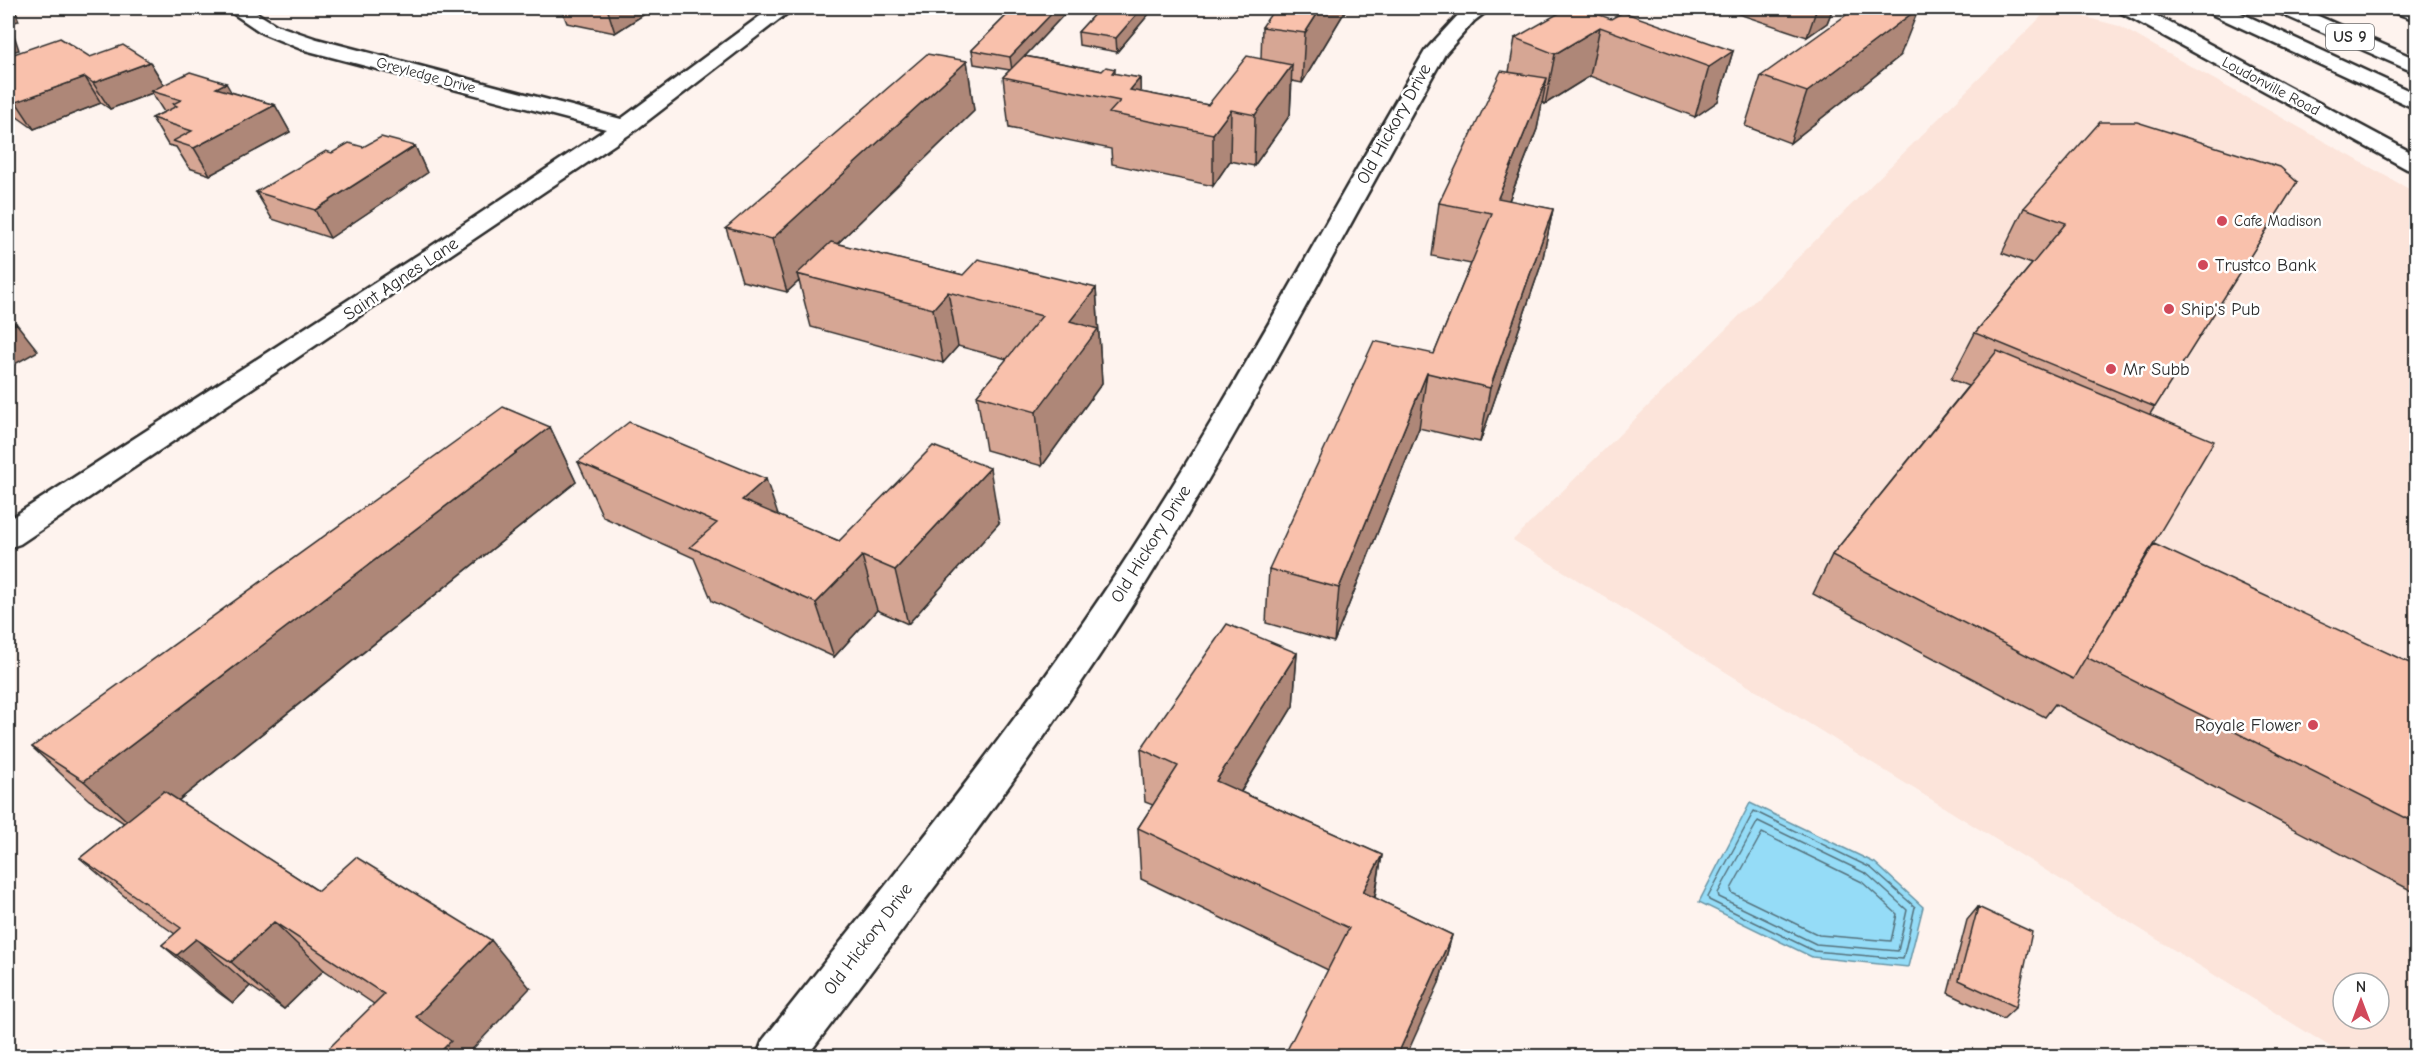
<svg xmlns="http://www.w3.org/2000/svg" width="2424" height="1064" font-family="'Comic Neue',sans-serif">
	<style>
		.built { fill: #fce4da; fill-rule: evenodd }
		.water { fill: #95dcf7; stroke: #6b95a5; stroke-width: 1.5 }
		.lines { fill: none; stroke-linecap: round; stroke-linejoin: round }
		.shore { stroke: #55727d; stroke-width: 1.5 }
		.minor-casing { stroke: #2b2b2b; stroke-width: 5 }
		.secondary-casing { stroke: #2b2b2b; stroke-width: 5 }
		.primary-casing { stroke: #2b2b2b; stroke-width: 5 }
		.motorway-casing { stroke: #2b2b2b; stroke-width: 5 }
		.minor { fill: #fff; fill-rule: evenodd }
		.secondary { fill: #fff; fill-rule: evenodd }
		.primary { fill: #fff; fill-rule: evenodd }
		.motorway { fill: #fff; fill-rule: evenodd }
		.wall { fill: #d6a694; stroke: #2b2b2b; stroke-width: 1.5 }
		.shaded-wall { fill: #ae8778; stroke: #2b2b2b; stroke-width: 1.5 }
		.building { fill: #f9c1ac; stroke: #2b2b2b; stroke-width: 1.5 }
		.poi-dot { fill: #d1495b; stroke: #fff; stroke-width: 2 }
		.labels { text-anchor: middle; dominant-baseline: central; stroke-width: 5; stroke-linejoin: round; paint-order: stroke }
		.far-street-label { font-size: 15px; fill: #2b2b2b; stroke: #fff }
		.far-poi-label { font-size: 15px; fill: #2b2b2b; stroke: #fff; text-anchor: start }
		.shield { fill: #fff; stroke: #6b6b6b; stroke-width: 1.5 }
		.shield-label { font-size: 16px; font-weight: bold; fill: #2b2b2b }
		.street-label { font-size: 18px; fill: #2b2b2b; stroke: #fff }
		.poi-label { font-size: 18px; fill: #2b2b2b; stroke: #fff; text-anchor: start }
	</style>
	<rect width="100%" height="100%" fill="#fef3ee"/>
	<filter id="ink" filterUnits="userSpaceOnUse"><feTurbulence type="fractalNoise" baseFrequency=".0167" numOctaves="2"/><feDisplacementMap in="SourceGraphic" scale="12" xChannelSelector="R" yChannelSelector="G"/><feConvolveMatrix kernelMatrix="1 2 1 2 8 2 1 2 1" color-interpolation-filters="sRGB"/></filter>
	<g filter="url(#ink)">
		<!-- built -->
		<path class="built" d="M2050,8L2119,26L2416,193V1056H2345L1513,540ZM2343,983H2379V1019H2343Z"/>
		<!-- water -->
		<path class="water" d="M1750,803L1875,863L1923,907L1908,967L1812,957L1699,902Z"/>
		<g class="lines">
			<!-- shore -->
			<path class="shore" d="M1754,811L1871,868L1915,907L1903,959L1814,951L1709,900L1708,897Z
				M1758,821L1867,874L1907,910L1898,951L1816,944L1719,897L1718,893Z
				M1762,833L1862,882L1897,914L1891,941L1819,935L1732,893L1731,889Z"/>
			<defs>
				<path id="minor" d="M225,8H249L276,25L317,39L621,119L771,8H794L633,132L20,544L8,548V520L427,249L606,129L301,49L262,33Z
					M1468,8H1491L1474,21L1445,54C1340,239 1243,430 1129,610C1030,765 917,910 807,1056H757L763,1040C879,893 999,748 1104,592C1221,418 1319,231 1425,51L1460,13Z"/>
				<path id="secondary" d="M2117,8H2142L2416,155V171L2407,169L2120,12Z"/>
				<path id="primary" d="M2274,8H2300L2416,59V73L2277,12Z"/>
				<path id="motorway" d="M2204,8H2230L2416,94V109L2207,12Z
					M2390,8H2416V20L2393,12Z"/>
			</defs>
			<!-- minor casing -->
			<use href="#minor" class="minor-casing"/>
			<!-- secondary casing -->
			<use href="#secondary" class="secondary-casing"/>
			<!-- primary casing -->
			<use href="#primary" class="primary-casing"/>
			<!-- motorway casing -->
			<use href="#motorway" class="motorway-casing"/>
			<!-- minor -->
			<use href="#minor" class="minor"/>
			<!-- secondary -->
			<use href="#secondary" class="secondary"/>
			<!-- primary -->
			<use href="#primary" class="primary"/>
			<!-- motorway -->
			<use href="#motorway" class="motorway"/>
		</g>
		<!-- wall -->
		<path class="wall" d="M561,8H654L615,33L567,23Z
			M1014,8H1070L1025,56L1102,71L1115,69V74L1140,78V92L1208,105L1261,59L1262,27L1347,8L1302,83L1292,81L1290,115L1254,166L1230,161L1213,186L1112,164L1111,149L1009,128L1003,77L1010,70L974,64L972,50Z
			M1100,8H1154L1117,52L1079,45L1078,32Z
			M1721,8H1833L1827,23L1807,37Z
			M1611,19L1733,51L1718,101L1695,117L1590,76L1545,104L1542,102L1537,129L1509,201L1553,209L1542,262L1480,442L1419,428L1334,642L1266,623L1269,569L1434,354L1471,264L1432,256L1439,203L1509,72L1515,38Z
			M8,56L90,57L150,62L164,85L231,92L275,105L290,132L210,175L189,168L176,147L168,145L152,118L164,112L152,93L110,109L101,103L34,129L13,114L8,116Z
			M1900,56L1790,143L1745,126L1761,76Z
			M967,61L974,111L837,244L963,275L1096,288L1102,383L1042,466L986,450L977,395L1007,359L958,346L943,363L811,327L799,281L787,292L742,281L726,228Z
			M415,146L427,173L330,238L272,219L256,192L363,147Z
			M2297,182L2150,414L2151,548L2416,666V893L2055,704L2045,717L1813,594L1832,555L1968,386L1951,379L1975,333L2032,264L2002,253L2024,208Z
			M550,427L576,482L178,801L318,891L530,988L374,1004L324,970L284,1009L250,986L233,1003L219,993L162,945L175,934L138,908L80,858L124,823L89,800L32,747Z
			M578,462L778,516L839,541L999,523L908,624L877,610L834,657L712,601L694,558L603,517Z
			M1297,653L1293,706L1241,792L1382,855L1375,898L1452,935L1439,983L1328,970L1141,879L1138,828L1153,805L1145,802L1141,749Z
			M1978,907L2016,1007L2003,1019L1948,993L1967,920Z"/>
		<!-- shaded-wall -->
		<path class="shaded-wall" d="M8,8H14L19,21L10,23L19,50L8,53Z
			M607,8H654L615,33Z
			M1057,8H1070L1012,70L1010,57Z
			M1142,8H1154L1117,52L1116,38Z
			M1321,8H1347L1302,83L1305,33Z
			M1817,8H1833L1827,23L1807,37Z
			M1919,8L1900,56L1790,143L1807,92Z
			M1600,27L1590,76L1545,104L1555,54Z
			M1733,51L1718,101L1695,117L1709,67Z
			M967,61L974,111L804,276L797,274L799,281L787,292L772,239Z
			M150,62L166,88L151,91L152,93L110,109L93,83Z
			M1292,65L1290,115L1254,166L1255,115Z
			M85,77L101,103L34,129L16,102Z
			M1140,78L1141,119L1130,90Z
			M1547,78L1537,129L1489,251L1498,198Z
			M226,83L241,109L216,88Z
			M275,105L290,132L210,175L194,148Z
			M8,106L13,114L8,116Z
			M1231,110L1230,161L1213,186V134Z
			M415,146L427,173L330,238L315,210Z
			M1553,209L1542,262L1480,442L1490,388Z
			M1096,288L1102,383L1042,466L1036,412L1070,321Z
			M948,292L958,346L943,363L933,309Z
			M16,323L38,351L8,368V328Z
			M1427,373L1419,428L1334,642L1339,588Z
			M550,427L576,482L139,832L84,781Z
			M990,468L999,523L908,624L895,570Z
			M766,479L784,533L742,500Z
			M862,556L877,610L834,657L816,603Z
			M1297,653L1293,706L1216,832V781Z
			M1382,855L1373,905L1363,892Z
			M274,922L324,970L284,1009L231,962Z
			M1452,935L1439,983L1406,1056H1397Z
			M196,939L250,986L233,1003L177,955Z
			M491,940L530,988L466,1056H436L416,1017Z"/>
		<!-- building -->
		<path class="building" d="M1014,8H1057L1010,57L972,50Z
			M1100,8H1142L1116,38L1078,32Z
			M1275,8H1321L1305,33L1262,27Z
			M1568,8H1580L1611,19L1623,12L1733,51L1709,67L1600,27L1555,54L1515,38Z
			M1856,8H1919L1807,92L1761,76Z
			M60,38L90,57L123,45L150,62L93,83L85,77L16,102L8,97V56Z
			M927,54L967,61L772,239L726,228Z
			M1024,56L1102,71L1106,67L1115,69L1112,73L1140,78L1130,90L1208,105L1247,56L1292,65L1255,115L1231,110L1213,134L1109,113L1120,101L1003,77Z
			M1501,71L1547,78L1498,198L1553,209L1490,388L1427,373L1339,588L1269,569L1374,341L1434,354L1492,213L1439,203Z
			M190,72L226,83L216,88L275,105L194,148L173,141L192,131L152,118L177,106L173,104L181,100L151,91Z
			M2100,122H2137L2280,167L2297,182L2155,407L1975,333L2066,223L2024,208Z
			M381,137L415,146L315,210L256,192L326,151L332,153L349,143L363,147Z
			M831,242L963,275L978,259L1096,288L1070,321L1098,329L1036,412L977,395L1042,316L948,292L933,309L797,274Z
			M8,319L16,323L8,328Z
			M1997,351L2214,441L2073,679L1832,555Z
			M503,407L550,427L84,781L32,747Z
			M629,422L766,479L742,500L839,541L933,446L990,468L895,570L862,556L816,603L690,547L717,523L578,462Z
			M2154,544L2416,666V823L2086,657Z
			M1227,624L1297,653L1216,781L1382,855L1363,892L1452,935L1397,1056H1284L1349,928L1138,828L1178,766L1141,749Z
			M164,791L318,891L356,857L491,940L416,1017L451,1041L436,1056H321L384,994L274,922L231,962L196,939L177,955L162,945L181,928L80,858Z
			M1978,907L2032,932L2016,1007L1959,980Z"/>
	</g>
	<!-- markers -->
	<g class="poi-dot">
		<circle cx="2222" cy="221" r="6"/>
		<circle cx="2203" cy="265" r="6"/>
		<circle cx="2169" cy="309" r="6"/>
		<circle cx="2111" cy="369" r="6"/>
		<circle cx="2313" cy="725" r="6"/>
	</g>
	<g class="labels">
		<!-- far-street labels -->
		<g class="far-street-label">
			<text transform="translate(426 75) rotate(15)">Greyledge Drive</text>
			<text transform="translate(2271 86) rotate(28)">Loudonville Road</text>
		</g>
		<!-- far-poi labels -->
		<g class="far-poi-label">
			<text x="2234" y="221">Cafe Madison</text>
		</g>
		<!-- shield labels -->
		<rect class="shield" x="2326" y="24" width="48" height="26" rx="4.5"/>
		<g class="shield-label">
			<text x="2350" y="37">US 9</text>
		</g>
		<!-- street labels -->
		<g class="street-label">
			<text transform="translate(1394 124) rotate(-61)">Old Hickory Drive</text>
			<text transform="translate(401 279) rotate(-34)">Saint Agnes Lane</text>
			<text transform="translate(1151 544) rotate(-58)">Old Hickory Drive</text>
			<text transform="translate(868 939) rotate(-53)">Old Hickory Drive</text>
		</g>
		<!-- poi labels -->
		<g class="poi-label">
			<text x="2215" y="265">Trustco Bank</text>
			<text x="2181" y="309">Ship's Pub</text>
			<text x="2123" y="369">Mr Subb</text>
			<text x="2301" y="725" text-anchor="end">Royale Flower</text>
		</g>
	</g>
	<!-- margin -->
	<rect width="2424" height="1064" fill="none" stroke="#fff" stroke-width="30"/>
	<rect x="15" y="15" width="2394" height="1034" fill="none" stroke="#2b2b2b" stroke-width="2" filter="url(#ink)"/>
	<!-- north arrow -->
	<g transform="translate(2361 1001)"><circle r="28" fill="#ffffff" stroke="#aaaaaa" stroke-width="1.5"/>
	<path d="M0-4.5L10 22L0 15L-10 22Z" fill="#d1495b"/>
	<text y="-9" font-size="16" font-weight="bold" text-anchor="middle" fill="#2b2b2b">N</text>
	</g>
</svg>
